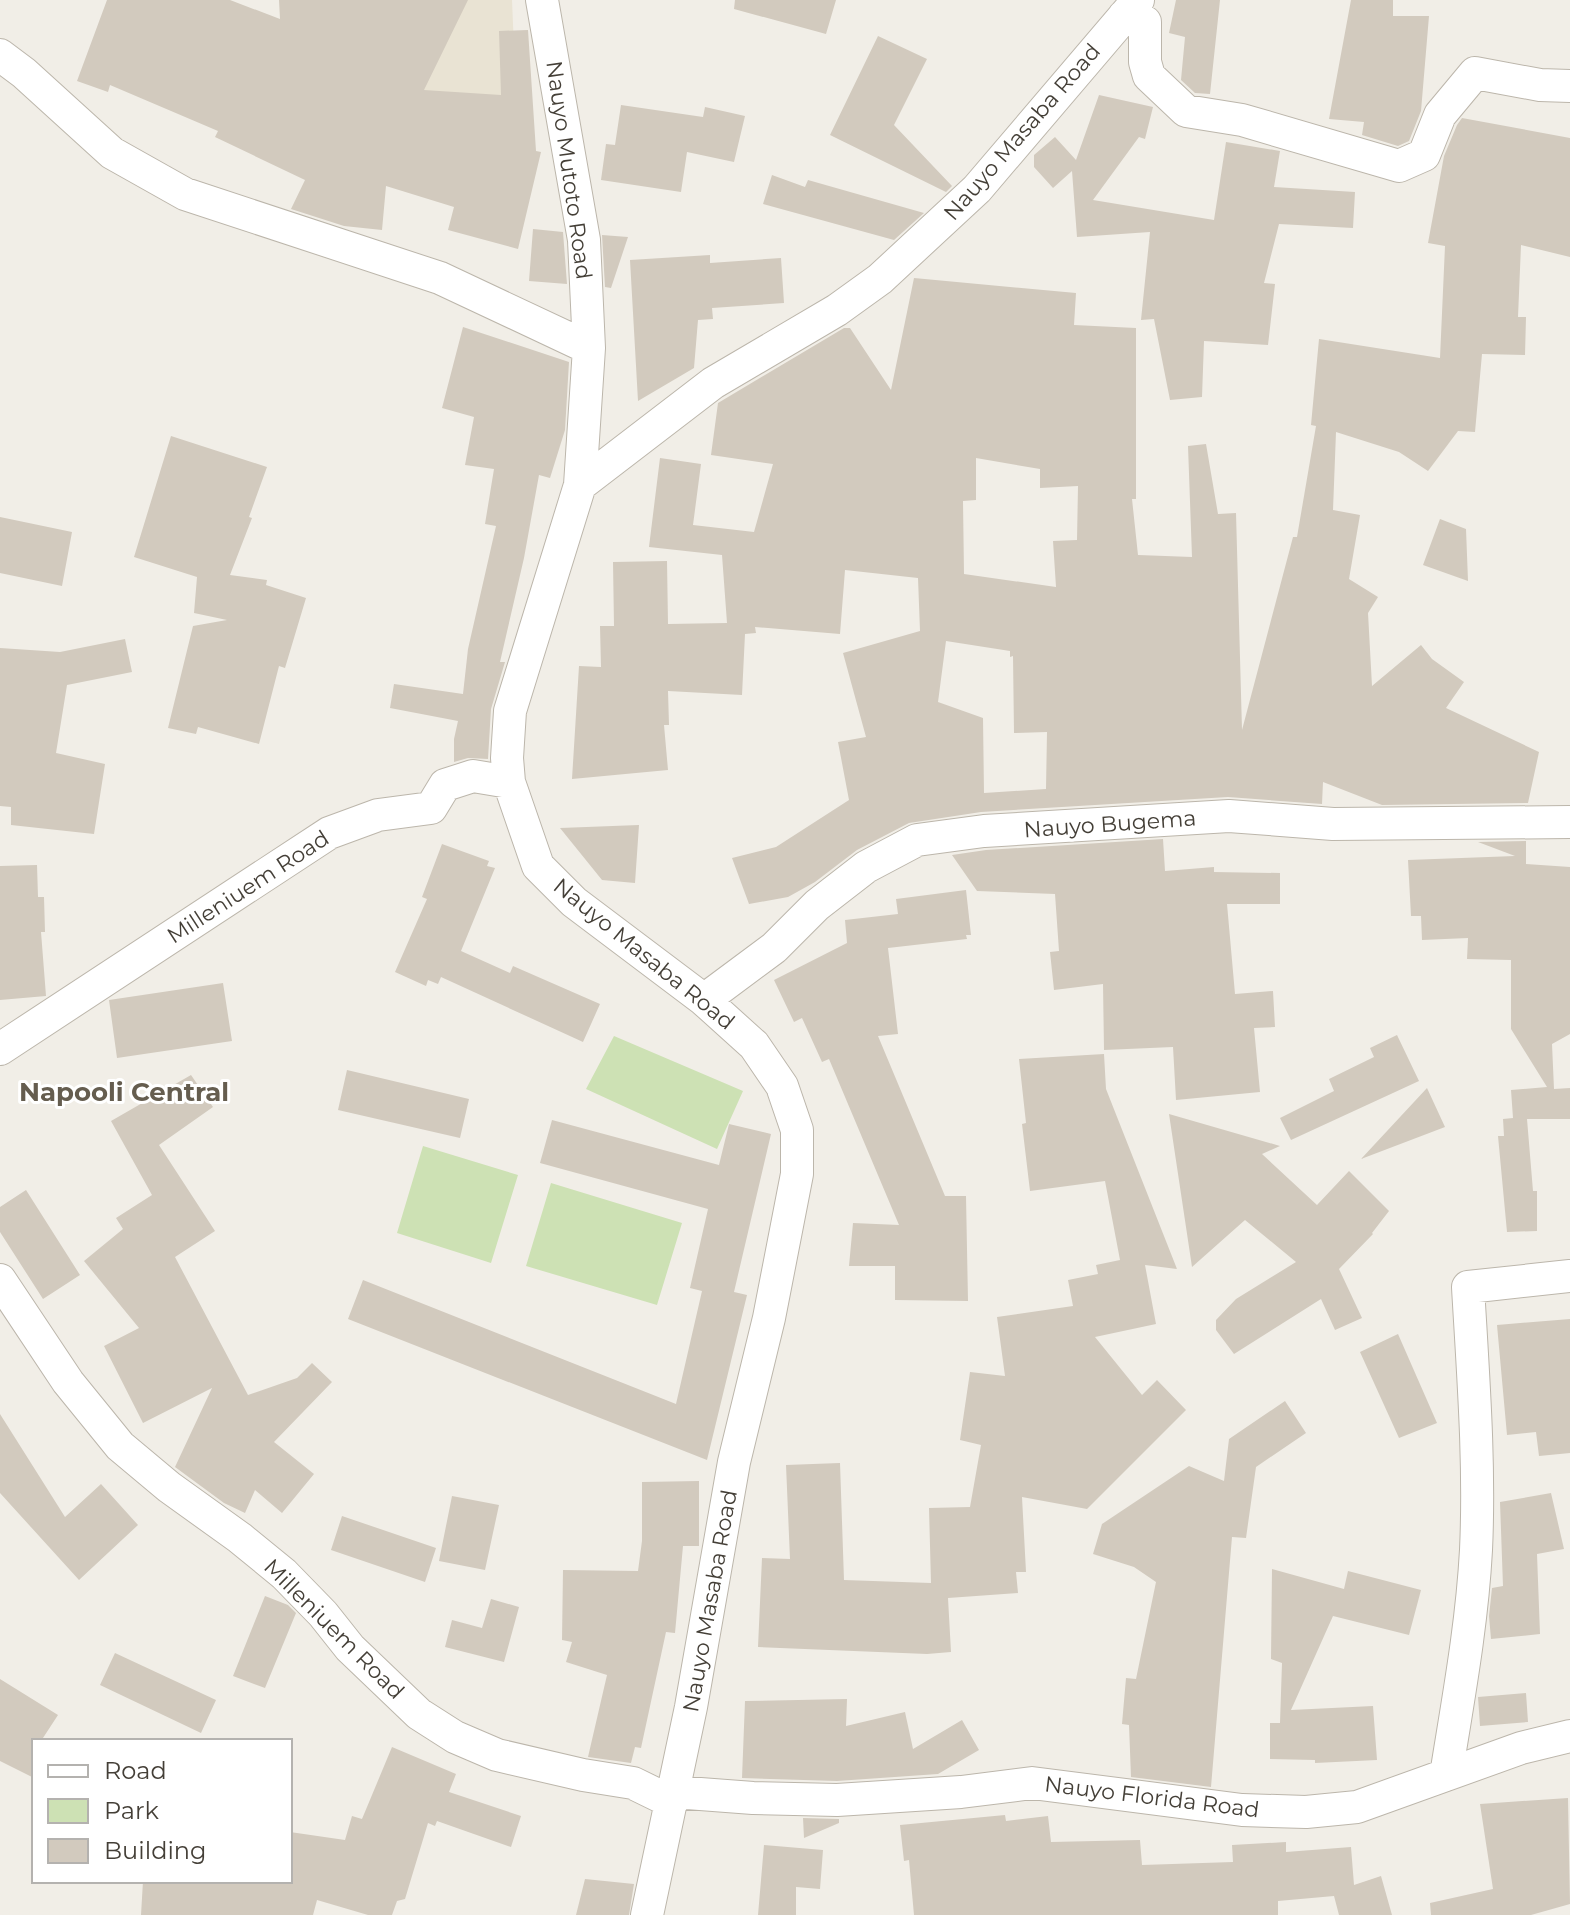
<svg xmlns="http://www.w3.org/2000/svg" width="1570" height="1915" font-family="Montserrat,sans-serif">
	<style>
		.education { fill: #e9e3d3 }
		.green { fill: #cde1b4 }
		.building { fill: #d2cabe; fill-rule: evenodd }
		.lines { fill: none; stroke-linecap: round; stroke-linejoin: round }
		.street-casing { stroke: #bcb6ab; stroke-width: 34 }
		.street { stroke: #fff; stroke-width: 32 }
		.labels { text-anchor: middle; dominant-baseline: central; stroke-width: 6; stroke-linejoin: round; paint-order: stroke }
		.street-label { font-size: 22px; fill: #443f37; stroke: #fff }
		.quarter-label { font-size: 26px; font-weight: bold; fill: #655d4f; stroke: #fff }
	</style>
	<rect width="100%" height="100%" fill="#f1eee7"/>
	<!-- education -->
	<path class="education" d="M292,0H512L517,119L419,112Z"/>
	<!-- green -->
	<path class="green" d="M614,1036L743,1091L717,1149L586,1089Z
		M423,1146L518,1175L491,1263L397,1233Z
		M551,1183L682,1223L657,1305L526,1266Z"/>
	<!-- building -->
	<path class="building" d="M107,0H230L280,19L279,0H468L424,90L501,95L499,31L528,30L536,151L541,152L518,249L448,230L454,207L386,186L382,230L344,226L291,209L305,180L215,137L218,131L110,85L108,92L77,81Z
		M735,0H836L826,34L734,9Z
		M1176,0H1220L1210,94L1195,93L1181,80L1185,37L1169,33Z
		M1351,0H1393V16H1429L1421,111L1409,141L1398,146L1362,135L1364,122L1329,119Z
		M878,36L927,59L894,125L952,186L946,192L830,135Z
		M1099,95L1153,107L1145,139L1139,137L1093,200L1214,220L1226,142L1280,151L1274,187L1355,192L1353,228L1279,224L1264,283L1275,284L1268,345L1204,341L1202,397L1170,400L1154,319L1141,320L1150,232L1077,237L1072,171L1053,188L1034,167V155L1055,137L1076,160Z
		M621,105L703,117L705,107L745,116L734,162L687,152L681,192L601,180L606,144L615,145Z
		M1462,118L1570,138V257L1521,245L1518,317H1526L1525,355L1482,354L1475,432L1458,431L1428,471L1399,452L1336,432L1333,510L1360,515L1349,579L1378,597L1368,613L1372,686L1421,645L1432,659L1464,682L1446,708L1539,752L1528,803L1382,805L1323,782L1322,804L1228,797L981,812L909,823L857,850L815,882L788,897L749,904L732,858L776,847L849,800L838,742L866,737L843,653L920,631L918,578L845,570L840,634L755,627L756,633L745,634L742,695L668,691L669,725H664L668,770L572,779L579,666L601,667L600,626H614L613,562L667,561L668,624L727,623L722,555L649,547L660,458L701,464L693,525L754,532L773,464L711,455L718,403L844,328H850L891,390L914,278L1076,293L1074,325L1136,328V499H1132L1138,555L1192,557L1188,446L1206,444L1218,514L1236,513L1242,730L1293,537H1297L1316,426L1311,425L1319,339L1440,358L1445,246L1428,243L1444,156L1457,125ZM976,458L1040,469V488L1078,486L1077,540L1053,541L1056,587L964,574L963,501L976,500ZM946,641L1010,651V657L1013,656L1014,733L1047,732L1046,789L984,793L983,718L938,702Z
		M772,175L805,187L808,180L924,213L894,240L763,204Z
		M533,229L563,232L567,284L529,281Z
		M602,235L628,237L611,288L605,287Z
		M710,255V263L781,258L784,303L712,308L713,319L698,320L694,368L638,401L630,260Z
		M463,327L569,362L565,430L550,478L539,475L524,558L500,662H505L491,709L488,759L468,758L454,762V739L458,721L390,708L394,684L463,694L468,649L496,526L485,524L494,469L465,465L474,417L442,408Z
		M171,436L267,467L249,517L252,518L230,575L267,580L266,585L306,598L285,668L279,666L259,744L198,727L196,734L168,728L193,626L227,620L194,613L197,577L134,557Z
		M0,517L72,532L62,586L0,573Z
		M1440,519L1466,529L1468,581L1423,565Z
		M125,639L132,672L67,685L56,753L105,764L94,834L11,825V807L0,806V648L60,652Z
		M639,825L635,883L602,880L560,828Z
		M1163,839L1165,871L1214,867V872L1280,873V904H1227L1235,994L1273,991L1275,1027L1254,1028L1260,1092L1176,1100L1173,1047L1104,1050L1103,984L1054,990L1050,952L1059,951L1055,894L977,891L952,855L986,850Z
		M1526,841V864L1570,867V1034L1552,1044L1554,1089L1570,1088V1119H1527L1533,1191H1537V1231L1507,1232L1498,1136H1504L1503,1119L1513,1118L1511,1090L1547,1087L1511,1029V960L1467,959L1468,938L1422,940L1421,916H1411L1408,860L1515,856L1478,842Z
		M442,844L489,861L487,866L495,868L461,951L510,973L513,966L600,1004L583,1042L441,977L438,984L428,980L426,986L395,972L427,899L422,897Z
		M37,865L38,897H44L45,932H41L46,996L0,1000V866Z
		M966,890L971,935H966L967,939L888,948L898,1034L878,1036L945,1196H966L968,1301L895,1300V1266H849L853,1223L899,1225L829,1059L822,1062L802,1018L794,1022L774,980L847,943L845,920L898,914L896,899Z
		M223,983L232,1041L117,1058L109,1000Z
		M1397,1035L1419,1081L1291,1140L1280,1118L1334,1091L1329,1079L1374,1057L1370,1048Z
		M1104,1054L1106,1089L1177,1269L1145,1265L1156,1324L1095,1337L1142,1395L1157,1380L1186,1410L1087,1509L1022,1497L1026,1572H1016L1018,1593L948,1598L951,1652L927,1654L758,1647L762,1558L790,1559L786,1465L840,1463L844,1580L931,1583L929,1508L970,1507L981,1445L960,1440L970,1372L1005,1376L997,1317L1073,1306L1068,1280L1098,1274L1096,1265L1120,1260L1105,1181L1030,1191L1022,1124L1026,1123L1019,1059Z
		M347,1070L469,1099L460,1138L338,1110Z
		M191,1075L213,1107L159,1145L215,1231L175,1257L248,1395L297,1378L312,1363L332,1382L274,1442L314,1474L282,1513L255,1490L245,1513L224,1503L175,1467L212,1388L143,1423L104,1346L139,1328L84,1261L123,1229L116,1218L152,1195L111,1121Z
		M1427,1088L1445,1127L1361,1159Z
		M1169,1114L1280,1146L1262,1154L1317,1205L1349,1171L1389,1211L1372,1233L1373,1234L1339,1269L1362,1318L1335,1330L1321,1299L1234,1354L1216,1330V1320L1236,1299L1296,1262L1245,1220L1192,1267Z
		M552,1120L719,1165L729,1124L771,1134L734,1292L747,1295L707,1460L348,1319L363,1280L676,1404L702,1291L690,1288L708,1209L540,1163Z
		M26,1190L80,1275L43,1299L0,1232V1207Z
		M1570,1319V1453L1539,1456L1536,1432L1507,1435L1497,1325Z
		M1398,1334L1437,1423L1399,1438L1360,1352Z
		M1285,1401L1306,1433L1256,1467L1246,1538L1232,1537L1211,1787L1131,1777L1129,1725L1122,1724L1126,1678L1136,1679L1156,1582L1134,1567L1093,1554L1102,1524L1189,1466L1224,1481L1229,1439Z
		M0,1414L65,1517L101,1484L138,1525L79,1580L0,1493Z
		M699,1481V1546H683L675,1633L666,1632L641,1748L635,1747L631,1763L588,1757L607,1675L566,1662L572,1642L562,1640L563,1570L638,1571L642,1541V1482Z
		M1551,1493L1564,1549L1537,1554L1540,1634L1491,1639L1489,1616L1492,1588L1503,1586L1500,1502Z
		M452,1496L499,1505L485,1570L439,1561Z
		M342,1516L436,1548L425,1582L331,1550Z
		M1272,1569L1344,1589L1348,1571L1421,1590L1409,1635L1333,1616L1291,1710L1373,1706L1377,1760L1315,1763V1760L1270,1759V1723H1280L1282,1663L1271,1659Z
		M265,1596L288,1605L296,1613L265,1688L233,1676Z
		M491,1599L519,1607L504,1662L445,1647L452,1620L482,1628Z
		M115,1653L216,1700L201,1733L100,1685Z
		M0,1679L58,1715L41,1741H34V1778L0,1761Z
		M1526,1693L1528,1722L1480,1726L1478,1697Z
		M847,1699L846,1726L905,1712L913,1749L962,1720L979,1750L938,1774L837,1781L742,1778L745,1701Z
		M392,1747L456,1774L449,1792L521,1816L511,1847L437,1821L435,1826L428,1823L405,1899L397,1901L392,1915H368L317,1900L313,1915H141L143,1881H290V1832L345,1840L352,1816L362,1819Z
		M1568,1798L1570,1904L1531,1915H1431L1430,1903L1493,1889L1480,1804Z
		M1005,1815L1006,1821L1048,1816L1051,1842L1140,1840L1142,1865L1233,1862L1232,1845L1286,1842V1852L1351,1847L1354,1885L1381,1876L1392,1915H1339L1334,1896L1278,1901V1915H914L909,1860L904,1861L900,1825Z
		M803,1818L839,1819V1823L804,1838Z
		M764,1845L823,1850L820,1889L796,1887V1915H758Z
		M585,1879L634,1884L629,1915H576Z"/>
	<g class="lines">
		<defs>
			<path id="street" d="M542,0L584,240L589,348L580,485
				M1124,16L1145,22V62L1149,76L1186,111L1242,120L1399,166L1424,155L1440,115L1475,73L1540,85L1570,86
				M0,55L24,73L112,153L185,194L440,278L589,348
				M704,1000L774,948L817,905L866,867L917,840L984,831L1229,816L1333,824L1570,822
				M0,1049L329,833L378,815L431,808L445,785L473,776L509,782
				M0,1280L68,1382L120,1446L169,1487L240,1538L284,1574L323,1614L350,1648L419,1714L455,1737L497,1755L583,1775L633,1783L672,1802
				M1446,1775C1458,1700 1472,1625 1476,1550C1480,1463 1473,1374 1468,1287L1570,1276
				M674,1792L753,1798L837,1800L961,1792L1032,1783L1242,1810L1306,1812L1357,1807L1521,1748L1570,1736
				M647,1915L691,1707L734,1462L769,1318L797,1174V1130L782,1086L754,1045L704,1000L574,902L538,866L509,782L507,758L510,711L580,485L713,383L837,310L880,279L977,189L1138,0"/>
		</defs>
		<!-- street casing -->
		<use href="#street" class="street-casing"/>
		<!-- street -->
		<use href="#street" class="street"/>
	</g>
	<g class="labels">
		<!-- street labels -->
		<g class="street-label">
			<text transform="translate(1022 132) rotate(-49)">Nauyo Masaba Road</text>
			<text transform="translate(569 170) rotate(82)">Nauyo Mutoto Road</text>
			<text transform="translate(1110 824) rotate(-4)">Nauyo Bugema</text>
			<text transform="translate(248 887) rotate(-33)">Milleniuem Road</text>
			<text transform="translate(644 954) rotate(39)">Nauyo Masaba Road</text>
			<text transform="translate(710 1601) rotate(-80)">Nauyo Masaba Road</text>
			<text transform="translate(334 1629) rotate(45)">Milleniuem Road</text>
			<text transform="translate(1152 1797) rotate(7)">Nauyo Florida Road</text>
		</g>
		<!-- quarter labels -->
		<g class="quarter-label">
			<text x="124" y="1092">Napooli Central</text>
		</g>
	</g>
	<!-- legend -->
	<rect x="32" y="1739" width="260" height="144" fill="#ffffff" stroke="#b4b2af" stroke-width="2"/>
	<rect x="48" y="1765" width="40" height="12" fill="#ffffff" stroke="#b4b2af" stroke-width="2"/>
	<text x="104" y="1779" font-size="24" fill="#443f37">Road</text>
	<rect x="48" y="1799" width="40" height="24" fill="#cde1b4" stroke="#b4b2af" stroke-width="2"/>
	<text x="104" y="1819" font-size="24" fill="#443f37">Park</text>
	<rect x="48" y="1839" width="40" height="24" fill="#d2cabe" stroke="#b4b2af" stroke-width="2"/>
	<text x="104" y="1859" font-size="24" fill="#443f37">Building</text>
</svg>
